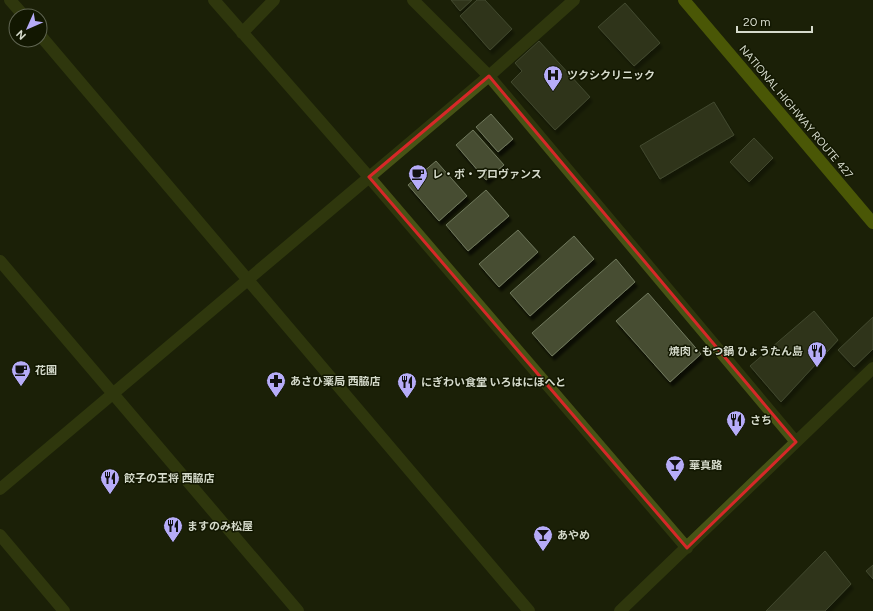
<svg xmlns="http://www.w3.org/2000/svg" width="873" height="611" font-family="Figtree,'Noto Sans JP',sans-serif">
	<style>
		.building { fill: #464d33; stroke: #71795d; filter: url(#shadow) }
		.lines { fill: none; stroke-linecap: round; stroke-linejoin: round }
		.minor { stroke: #475315; stroke-width: 12 }
		.highway { stroke: #839a06; stroke-width: 12 }
		.marked { fill: none; stroke: #d62828; stroke-width: 3; stroke-linejoin: round }
		.labels { text-anchor: middle; dominant-baseline: central; stroke-width: 3; stroke-linejoin: round; paint-order: stroke }
		.poi-label { font-size: 11px; font-weight: bold; fill: #d5dacb; stroke: #121701; text-anchor: start }
		.street-label { font-size: 11px; fill: #d5dacb; stroke: #121701 }
	</style>
	<defs>
		<filter id="shadow"><feDropShadow dx="2.5" dy="4.5" stdDeviation="1" flood-color="#0009"/></filter>
	</defs>
	<rect width="100%" height="100%" fill="#1b2008"/>
	<!-- building -->
	<path class="building" d="M451,0H472L460,11Z
		M477,0H485L512,29L490,50L460,16Z
		M625,3L660,43L634,66L598,27Z
		M539,41L590,97L555,130L511,82L522,71L515,63Z
		M714,102L734,135L660,179L640,146Z
		M491,114L513,139L498,152L476,127Z
		M473,130L504,165L486,180L456,145Z
		M754,138L773,158L749,182L730,162Z
		M436,161L467,196L439,221L408,185Z
		M486,190L509,216L468,251L446,225Z
		M518,230L538,252L499,287L479,264Z
		M574,236L594,259L530,316L510,293Z
		M616,259L635,282L552,356L532,333Z
		M648,293L701,354L670,382L616,321Z
		M814,311L838,340L781,402L750,366Z
		M873,317V349L854,367L838,350Z
		M825,551L851,584L825,611H766Z
		M873,565V579L866,571Z"/>
	<g class="lines">
		<!-- minor -->
		<path class="minor" d="M10,0L24,16
			M214,0L369,177L687,548
			M413,0L489,76L796,442
			M242,33L274,0
			M40,35L529,611
			M0,261L298,611
			M0,489L489,76L574,0
			M0,535L64,611
			M620,611L873,368"/>
		<!-- highway -->
		<path class="highway" d="M684,0L873,223"/>
	</g>
	<!-- marked area -->
	<path d="M0 0H873V611H0ZM489,76L796,442L687,548L369,177Z" fill="#1b2008" fill-opacity=".55" fill-rule="evenodd"/>
	<path class="marked" d="M489,76L796,442L687,548L369,177Z"/>
	<!-- icons -->
	<defs>
		<symbol id="hospital-pin" viewBox="-11 -11 22 30"><path d="M0 17L-7.5 6A9.5 9.5 0 1 1 7.5 6Z" fill="#b6acf8" stroke="#121701"/><path d="M-5-5h3v3.5h4V-5h3V5h-3V1.5h-4V5h-3Z" fill="#111"/></symbol>
		<symbol id="cafe-pin" viewBox="-11 -11 22 30"><path d="M0 17L-7.5 6A9.5 9.5 0 1 1 7.5 6Z" fill="#b6acf8" stroke="#121701"/><path d="M-5.5-4.5H6V0H3Q3 3.5 0 3.5H-2.5Q-5.5 3.5-5.5 0ZM3-3.2v2h1.7v-2ZM-6 4.5H4V6H-6Z" fill="#111"/></symbol>
		<symbol id="restaurant-pin" viewBox="-11 -11 22 30"><path d="M0 17L-7.5 6A9.5 9.5 0 1 1 7.5 6Z" fill="#b6acf8" stroke="#121701"/><path d="M-5-6h1v4h1v-4h1v4h1v-4h1v5L-1.5 .5V6h-2V.5L-5-1ZM5-6V6H3V1.5H1.5Q1.5-4 5-6Z" fill="#111"/></symbol>
		<symbol id="pharmacy-pin" viewBox="-11 -11 22 30"><path d="M0 17L-7.5 6A9.5 9.5 0 1 1 7.5 6Z" fill="#b6acf8" stroke="#121701"/><path d="M-2-6h4v4h4v4h-4v4h-4v-4h-4v-4h4Z" fill="#111"/></symbol>
		<symbol id="bar-pin" viewBox="-11 -11 22 30"><path d="M0 17L-7.5 6A9.5 9.5 0 1 1 7.5 6Z" fill="#b6acf8" stroke="#121701"/><path d="M-6-5H6L.8 .8V4.5H3.5V6h-7V4.5H-.8V.8Z" fill="#111"/></symbol>
	</defs>
	<g fill-rule="evenodd">
		<use href="#hospital-pin" x="542" y="64" width="22" height="30"/>
		<use href="#cafe-pin" x="407" y="163" width="22" height="30"/>
		<use href="#restaurant-pin" x="806" y="340" width="22" height="30"/>
		<use href="#cafe-pin" x="10" y="359" width="22" height="30"/>
		<use href="#pharmacy-pin" x="265" y="370" width="22" height="30"/>
		<use href="#restaurant-pin" x="396" y="371" width="22" height="30"/>
		<use href="#restaurant-pin" x="725" y="409" width="22" height="30"/>
		<use href="#bar-pin" x="664" y="454" width="22" height="30"/>
		<use href="#restaurant-pin" x="99" y="467" width="22" height="30"/>
		<use href="#restaurant-pin" x="162" y="515" width="22" height="30"/>
		<use href="#bar-pin" x="532" y="524" width="22" height="30"/>
	</g>
	<g class="labels">
		<!-- poi labels -->
		<g class="poi-label">
			<text x="567" y="75">ツクシクリニック</text>
			<text x="432" y="174">レ・ボ・プロヴァンス</text>
			<text x="803" y="351" text-anchor="end">焼肉・もつ鍋 ひょうたん島</text>
			<text x="35" y="370">花園</text>
			<text x="290" y="381">あさひ薬局 西脇店</text>
			<text x="421" y="382">にぎわい食堂 いろはにほへと</text>
			<text x="750" y="420">さち</text>
			<text x="689" y="465">華真路</text>
			<text x="124" y="478">餃子の王将 西脇店</text>
			<text x="187" y="526">ますのみ松屋</text>
			<text x="557" y="535">あやめ</text>
		</g>
		<!-- street labels -->
		<g class="street-label">
			<text transform="translate(796 112) rotate(50)">NATIONAL HIGHWAY ROUTE 427</text>
		</g>
	</g>
	<!-- north arrow -->
	<g transform="translate(28 28) rotate(225)"><circle r="19" fill="#121701" stroke="#606552"/>
	<path d="M0-3L7 15L0 10L-7 15Z" fill="#b6acf8"/>
	<text y="-6" font-size="11" font-weight="bold" text-anchor="middle" fill="#d5dacb">N</text>
	</g>
	<!-- scale -->
	<path d="M737 26v6h75v-6" fill="none" stroke="#d5dacb" stroke-width="2"/>
	<text x="743" y="26" font-size="12" fill="#d5dacb" stroke="#121701" stroke-width="3" paint-order="stroke">20 m</text>
</svg>
